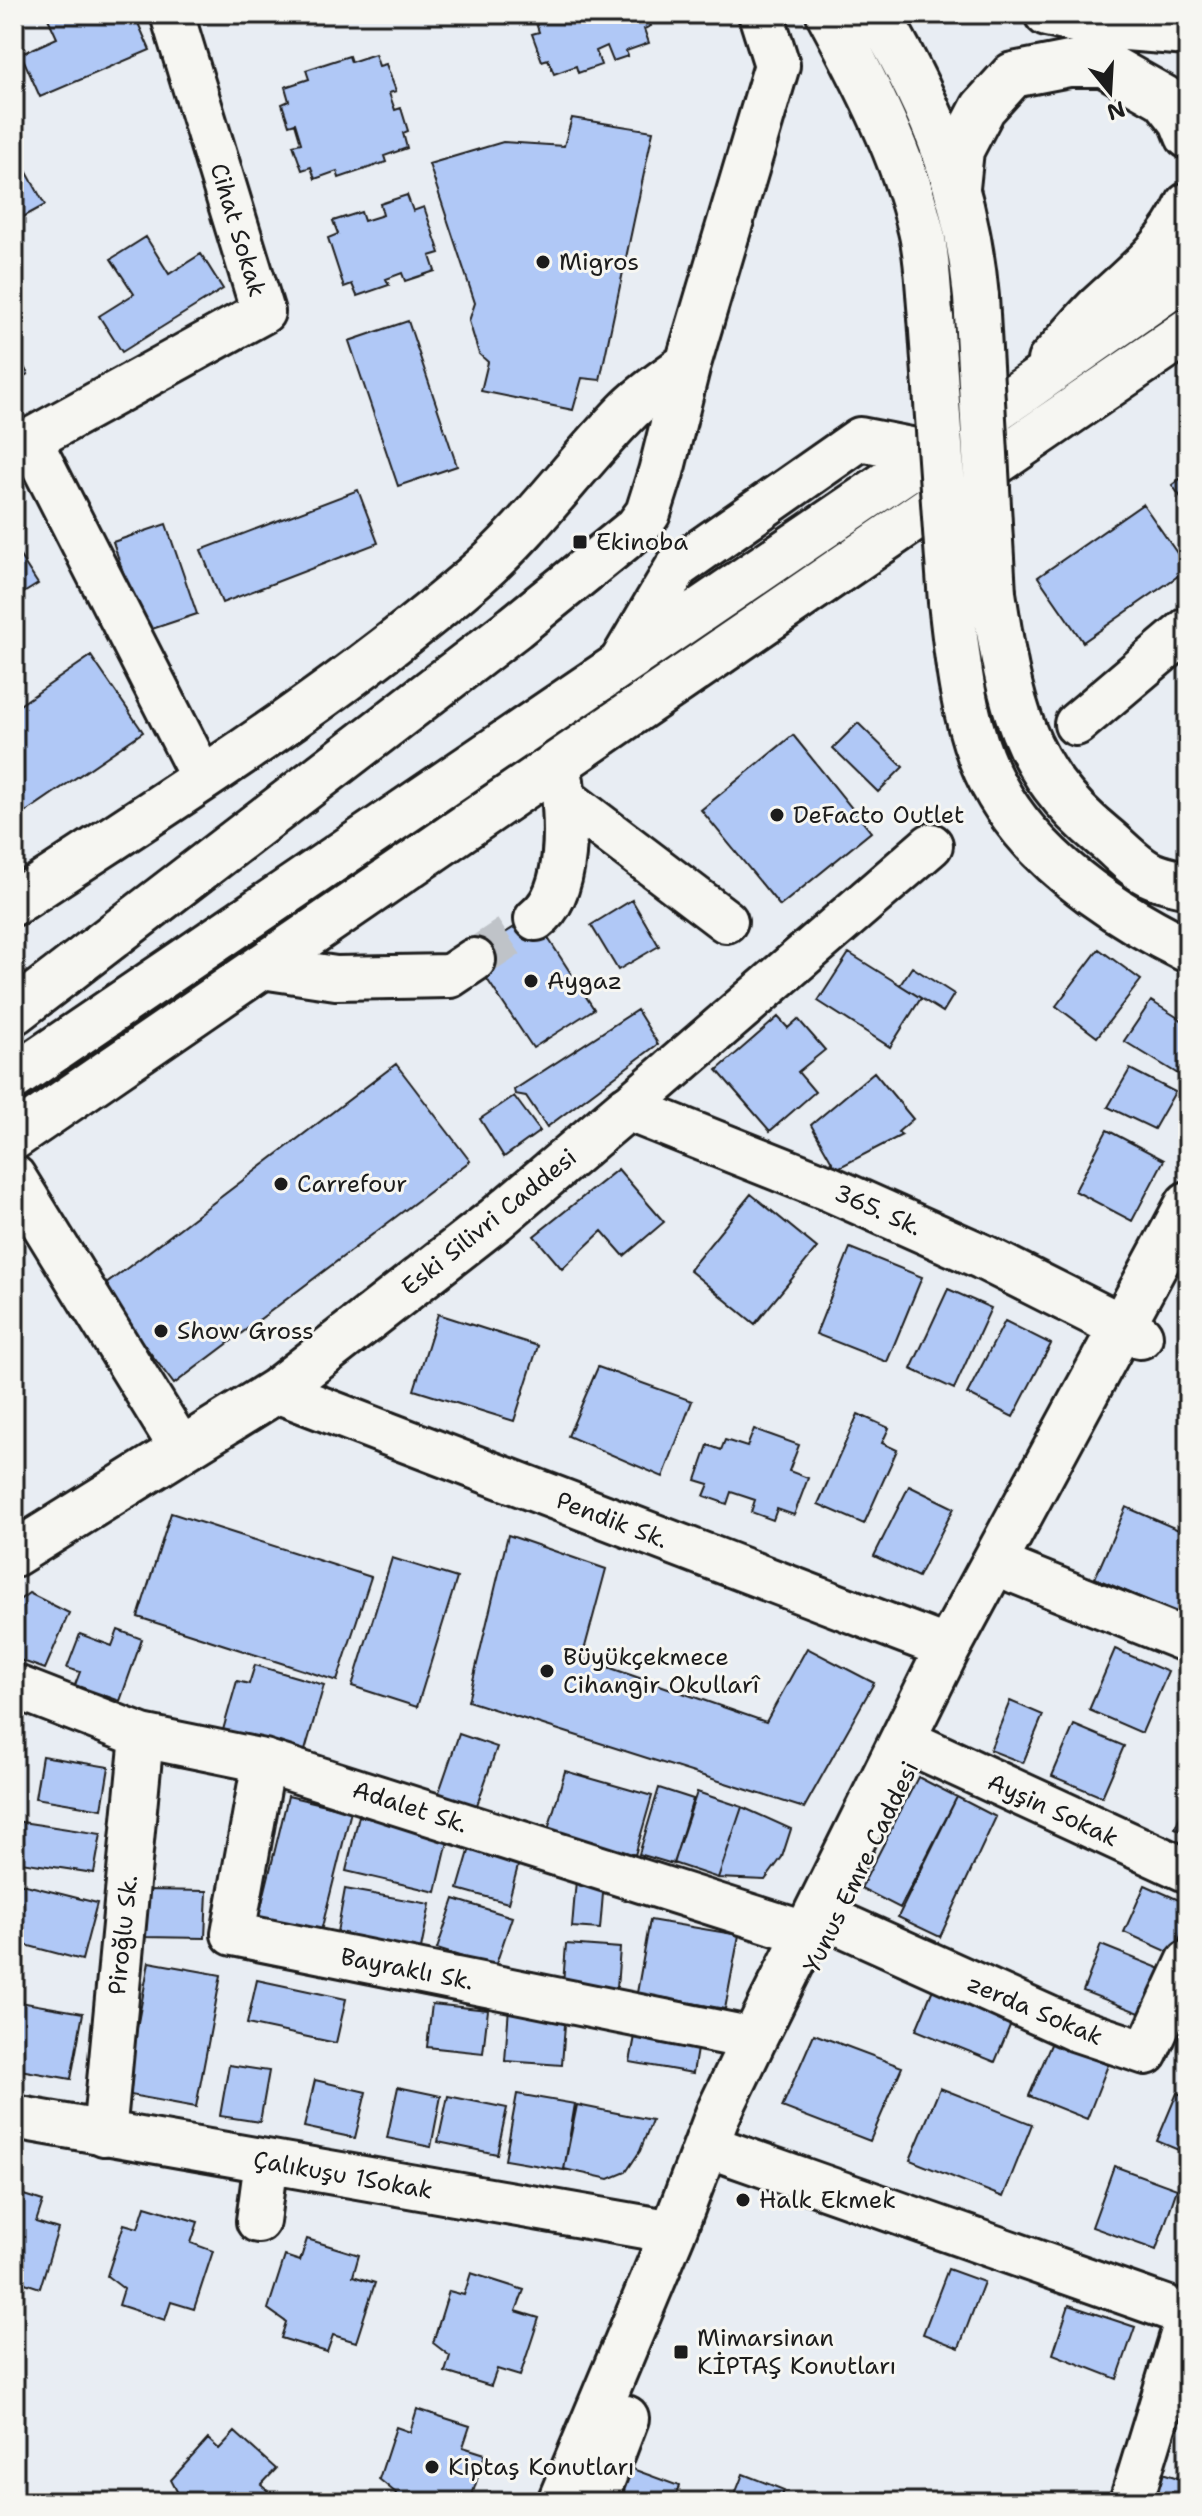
<svg xmlns="http://www.w3.org/2000/svg" width="1202" height="2516" font-family="'Shantell Sans',sans-serif">
	<style>
		.building { fill: #b0c8f6; stroke: #1c1c1c; stroke-width: 2 }
		.lines { fill: none; stroke-linecap: round; stroke-linejoin: round }
		.minor-tunnel { stroke: #bfc3c8; stroke-width: 42; stroke-dasharray: 42 21; stroke-linecap: butt }
		.minor-casing { stroke: #1c1c1c; stroke-width: 48 }
		.major-casing { stroke: #1c1c1c; stroke-width: 50 }
		.highway-casing { stroke: #1c1c1c; stroke-width: 50 }
		.minor { stroke: #f6f6f2; stroke-width: 42 }
		.major { stroke: #f6f6f2; stroke-width: 44 }
		.highway { stroke: #f6f6f2; stroke-width: 44 }
		.major-bridge-casing { stroke: #1c1c1c; stroke-width: 50; stroke-linecap: butt }
		.major-bridge { stroke: #f6f6f2; stroke-width: 44 }
		.poi-dot { fill: #1c1c1c; stroke: #f6f6f2; stroke-width: 3 }
		.labels { text-anchor: middle; dominant-baseline: central; stroke-width: 6; stroke-linejoin: round; paint-order: stroke }
		.street-label { font-size: 24px; fill: #1c1c1c; stroke: #f6f6f2 }
		.poi-label { font-size: 24px; fill: #1c1c1c; stroke: #f6f6f2; text-anchor: start }
	</style>
	<rect width="100%" height="100%" fill="#e8edf3"/>
	<filter id="ink" filterUnits="userSpaceOnUse"><feTurbulence type="fractalNoise" baseFrequency=".0125" numOctaves="2"/><feDisplacementMap in="SourceGraphic" scale="16" xChannelSelector="R" yChannelSelector="G"/><feConvolveMatrix kernelMatrix="1 2 1 2 8 2 1 2 1" color-interpolation-filters="sRGB"/></filter>
	<g filter="url(#ink)">
		<!-- building -->
		<path class="building" d="M46,14H93L95,20L109,14H134L150,50L40,97L21,54L57,38Z
			M526,14H647L651,26L644,29L649,43L626,51L628,56L613,61L607,46L596,51L601,65L578,73L576,66L554,74L548,59L542,61L532,34L539,32L535,20L529,22Z
			M375,54L379,66L386,64L396,91L389,93L395,110L401,108L408,131L403,133L407,148L384,156L386,162L339,178L337,171L315,179L311,167L302,170L293,145L301,143L295,123L289,125L282,104L289,101L285,87L309,79L306,70L349,56L351,62Z
			M572,118L653,131L600,380L582,378L573,410L481,391L488,362L479,354L469,321L475,303L429,164L503,142L564,146Z
			M23,165L45,205L14,222V170Z
			M407,195L413,211L424,207L440,253L430,256L435,271L405,281L402,273L386,279L389,285L357,296L352,284L344,287L328,238L338,234L333,221L361,212L364,221L383,215L380,204Z
			M146,237L169,274L201,254L223,289L122,352L99,316L134,294L111,259Z
			M408,321L457,466L398,486L349,341Z
			M14,350L28,374L14,382Z
			M1188,473V507L1172,485Z
			M358,490L378,543L222,603L201,550Z
			M1143,504L1188,569L1083,642L1038,577Z
			M166,524L197,614L143,632L113,542Z
			M14,547L38,584L14,599Z
			M91,656L143,732L14,820V709Z
			M858,723L903,767L878,792L833,748Z
			M793,735L871,832L780,906L701,810Z
			M632,900L659,946L618,970L591,925Z
			M533,915L594,1009L533,1048L471,955Z
			M1099,949L1141,980L1097,1037L1056,1006Z
			M849,953L921,998L890,1047L818,1001Z
			M912,967L954,994L943,1012L900,985Z
			M1151,1001L1188,1024V1080L1124,1041Z
			M637,1010L658,1044L547,1127L526,1096L515,1094L514,1090Z
			M778,1017L788,1028L798,1019L825,1050L798,1072L815,1092L770,1131L717,1070Z
			M396,1064L470,1161L174,1384L101,1288Z
			M1130,1069L1175,1092L1154,1129L1108,1107Z
			M874,1072L913,1119L898,1132L902,1135L836,1169L811,1125Z
			M514,1096L540,1131L504,1157L480,1119Z
			M1107,1130L1164,1160L1132,1221L1075,1191Z
			M618,1169L664,1222L624,1256L602,1231L562,1269L534,1236Z
			M751,1194L817,1248L755,1324L689,1270Z
			M850,1248L922,1277L887,1362L816,1334Z
			M948,1289L991,1308L954,1389L911,1369Z
			M438,1314L538,1346L514,1421L414,1390Z
			M1005,1321L1051,1344L1013,1417L967,1394Z
			M598,1367L692,1401L663,1477L568,1436Z
			M858,1414L889,1428L882,1443L897,1450L864,1524L818,1504Z
			M754,1429L799,1445L789,1471L808,1478L794,1515L777,1509L773,1520L751,1512L755,1500L731,1492L727,1504L704,1496L709,1484L696,1480L708,1445L721,1450L725,1440L747,1447Z
			M909,1486L954,1508L918,1577L874,1556Z
			M1126,1507L1188,1534V1618L1095,1578Z
			M171,1513L371,1577L337,1681L138,1617Z
			M508,1535L606,1569L582,1658L766,1722L807,1648L874,1683L804,1808L468,1701Z
			M392,1558L457,1578L417,1707L352,1686Z
			M29,1593L69,1613L45,1669L14,1658V1604Z
			M118,1630L142,1639L120,1701L75,1685L80,1672L67,1668L80,1634L112,1646Z
			M1115,1649L1168,1672L1142,1733L1089,1710Z
			M255,1665L324,1685L302,1761L221,1737L237,1681L249,1684Z
			M1010,1701L1043,1715L1023,1763L990,1750Z
			M1074,1725L1124,1746L1102,1797L1052,1776Z
			M459,1734L497,1747L476,1808L438,1795Z
			M42,1756L109,1767L102,1809L35,1798Z
			M565,1771L652,1796L635,1855L548,1830Z
			M918,1777L957,1797L900,1908L861,1888Z
			M659,1788L693,1799L673,1864L639,1854Z
			M697,1792L742,1807L718,1878L673,1863Z
			M288,1796L351,1811L319,1939L257,1924Z
			M957,1797L996,1817L940,1937L898,1917Z
			M1188,1798V1834L1175,1828Z
			M742,1807L791,1829L782,1857L765,1880L718,1878Z
			M359,1816L449,1837L436,1892L346,1871Z
			M15,1821L101,1834L94,1873L14,1861Z
			M472,1841L521,1855L508,1903L458,1889Z
			M576,1880L604,1882L600,1929L572,1927Z
			M14,1882L97,1903L82,1960L14,1942Z
			M1145,1885L1188,1904V1919L1173,1954L1124,1932Z
			M345,1889L430,1904L420,1954L336,1938Z
			M145,1890L207,1891L205,1938L143,1937Z
			M454,1899L512,1917L495,1967L437,1949Z
			M650,1920L739,1935L725,2009L637,1993Z
			M566,1944L620,1948L617,1988L563,1984Z
			M1101,1945L1161,1969L1142,2014L1083,1991Z
			M149,1962L221,1975L196,2107L125,2094Z
			M257,1980L346,1999L336,2043L247,2024Z
			M935,1984L1014,2016L995,2062L916,2030Z
			M14,2001L83,2013L71,2079L14,2069Z
			M432,2004L488,2010L483,2053L427,2047Z
			M509,2007L566,2011L562,2065L505,2061Z
			M637,2026L699,2037L693,2073L630,2062Z
			M814,2034L902,2067L870,2141L782,2107Z
			M1052,2042L1108,2065L1087,2119L1029,2096Z
			M229,2065L269,2071L260,2122L220,2116Z
			M315,2080L366,2092L355,2138L304,2127Z
			M398,2087L441,2096L431,2147L387,2138Z
			M940,2088L1032,2124L1003,2197L910,2160Z
			M1177,2093L1188,2097V2154L1157,2141Z
			M517,2094L575,2104L564,2170L505,2160Z
			M448,2096L507,2108L497,2154L438,2142Z
			M577,2105L652,2120L640,2151L626,2172L609,2179L564,2169Z
			M1114,2166L1177,2189L1156,2250L1092,2227Z
			M14,2192L43,2201L36,2222L58,2229L40,2288L16,2280L14,2288Z
			M145,2206L198,2222L191,2243L213,2251L194,2309L171,2302L165,2320L119,2305L124,2289L107,2276L124,2224L138,2228Z
			M307,2239L359,2255L353,2276L375,2283L356,2342L333,2335L327,2352L281,2338L286,2322L268,2309L285,2256L300,2261Z
			M948,2269L984,2282L959,2348L923,2334Z
			M471,2273L524,2290L516,2311L539,2318L520,2376L497,2369L491,2386L445,2372L450,2356L433,2343L449,2291L464,2295Z
			M1069,2305L1135,2327L1117,2379L1053,2354Z
			M417,2409L470,2426L463,2447L485,2454L470,2502H393L396,2493L379,2479L396,2427L410,2432Z
			M235,2432L276,2469L261,2485L278,2500L179,2502L181,2499L171,2480L208,2439L219,2449Z
			M627,2467L679,2486L673,2502H614Z
			M1159,2472L1188,2481V2502L1150,2499Z
			M743,2474L784,2490L780,2502H732Z"/>
		<g class="lines">
			<!-- minor-tunnel -->
			<path class="minor-tunnel" d="M474,960L536,919"/>
			<defs>
				<path id="minor" d="M30,440L203,779
					M14,449L263,312L172,14
					M621,662L677,567L860,439L931,453
					M1076,724L1188,629
					M564,798L726,921
					M536,919C572,892 566,820 562,781
					M262,967L336,978L450,976L474,960
					M627,1108L931,845
					M14,1177L182,1450
					M276,1391L948,1648
					M1016,1572L1188,1641
					M14,1686L142,1736L264,1761L805,1933
					M919,1747L1188,1871
					M264,1761L233,1934L754,2039
					M834,1921L1074,2029L1146,2053L1188,1962
					M14,2117L673,2232
					M104,2134L142,1736
					M725,2152L1188,2315L1131,2502
					M258,2221L266,2161"/>
				<path id="major" d="M829,14C866,83 903,154 921,230C928,258 928,288 931,317
					M878,14C933,110 966,186 976,297
					M957,188L961,150L983,108L1013,75L1069,64H1104L1164,98L1182,121L1188,136
					M1050,361C1066,344 1081,325 1097,309C1131,277 1169,249 1188,205
					M993,593C1009,696 1018,767 1104,837C1119,849 1135,868 1152,875C1163,880 1177,882 1188,885
					M951,602C957,654 962,709 981,758C1016,849 1104,909 1188,950
					M14,903C170,800 332,700 474,577C531,528 574,466 626,413C644,394 668,379 688,364
					M14,1012L515,627L637,528L648,513L661,472L688,364L777,65L761,14
					M14,1554L276,1391L496,1219L627,1108L828,1188L983,1257L1140,1336
					M560,2502L673,2232L718,2114L754,2039L948,1648L1188,1204
					M594,2502L626,2418"/>
				<path id="highway" d="M1047,14L1101,26L1188,33
					M14,1077L1021,392L1188,275
					M14,1137L1188,331"/>
			</defs>
			<!-- minor casing -->
			<use href="#minor" class="minor-casing"/>
			<!-- major casing -->
			<use href="#major" class="major-casing"/>
			<!-- highway casing -->
			<use href="#highway" class="highway-casing"/>
			<!-- minor -->
			<use href="#minor" class="minor"/>
			<!-- major -->
			<use href="#major" class="major"/>
			<!-- highway -->
			<use href="#highway" class="highway"/>
			<defs>
				<path id="major-bridge" d="M976,297L993,593
					M931,317L951,602"/>
			</defs>
			<!-- major-bridge casing -->
			<use href="#major-bridge" class="major-bridge-casing"/>
			<!-- major-bridge -->
			<use href="#major-bridge" class="major-bridge"/>
		</g>
	</g>
	<!-- markers -->
	<g class="poi-dot">
		<circle cx="543" cy="262" r="8"/>
		<rect x="572" y="534" width="16" height="16" rx="4"/>
		<circle cx="777" cy="815" r="8"/>
		<circle cx="531" cy="981" r="8"/>
		<circle cx="281" cy="1184" r="8"/>
		<circle cx="161" cy="1331" r="8"/>
		<circle cx="547" cy="1671" r="8"/>
		<circle cx="743" cy="2200" r="8"/>
		<rect x="673" y="2344" width="16" height="16" rx="4"/>
		<circle cx="432" cy="2467" r="8"/>
	</g>
	<g class="labels">
		<!-- street labels -->
		<g class="street-label">
			<text transform="translate(238 230) rotate(73)">Cihat Sokak</text>
			<text transform="translate(878 1210) rotate(24)">365. Sk.</text>
			<text transform="translate(489 1222) rotate(-39)">Eski Silivri Caddesi</text>
			<text transform="translate(612 1520) rotate(21)">Pendik Sk.</text>
			<text transform="translate(410 1807) rotate(18)">Adalet Sk.</text>
			<text transform="translate(1053 1810) rotate(25)">Ayşin Sokak</text>
			<text transform="translate(861 1867) rotate(-64)">Yunus Emre Caddesi</text>
			<text transform="translate(123 1935) rotate(-84)">Piroğlu Sk.</text>
			<text transform="translate(407 1969) rotate(11)">Bayraklı Sk.</text>
			<text transform="translate(1035 2010) rotate(23)">zerda Sokak</text>
			<text transform="translate(343 2175) rotate(10)">Çalıkuşu 1Sokak</text>
		</g>
		<!-- poi labels -->
		<g class="poi-label">
			<text x="559" y="262">Migros</text>
			<text x="596" y="542">Ekinoba</text>
			<text x="793" y="815">DeFacto Outlet</text>
			<text x="547" y="981">Aygaz</text>
			<text x="297" y="1184">Carrefour</text>
			<text x="177" y="1331">Show Gross</text>
			<text x="563" y="1657">Büyükçekmece<tspan x="563" dy="28">Cihangir Okullarî</tspan></text>
			<text x="759" y="2200">Halk Ekmek</text>
			<text x="697" y="2338">Mimarsinan<tspan x="697" dy="28">KİPTAŞ Konutları</tspan></text>
			<text x="448" y="2467">Kiptaş Konutları</text>
		</g>
	</g>
	<!-- margin -->
	<rect width="1202" height="2516" fill="none" stroke="#f6f6f2" stroke-width="48"/>
	<rect x="24" y="24" width="1154" height="2468" fill="none" stroke="#1c1c1c" stroke-width="3" filter="url(#ink)"/>
	<!-- north arrow -->
	<g transform="translate(1110 92) rotate(162)" stroke="#f6f6f2" stroke-width="6" paint-order="stroke">
	<path d="M0-6L14 30L0 20L-14 30Z" fill="#1c1c1c"/>
	<text y="-12" font-size="22" font-weight="bold" text-anchor="middle" fill="#1c1c1c">N</text>
	</g>
</svg>
